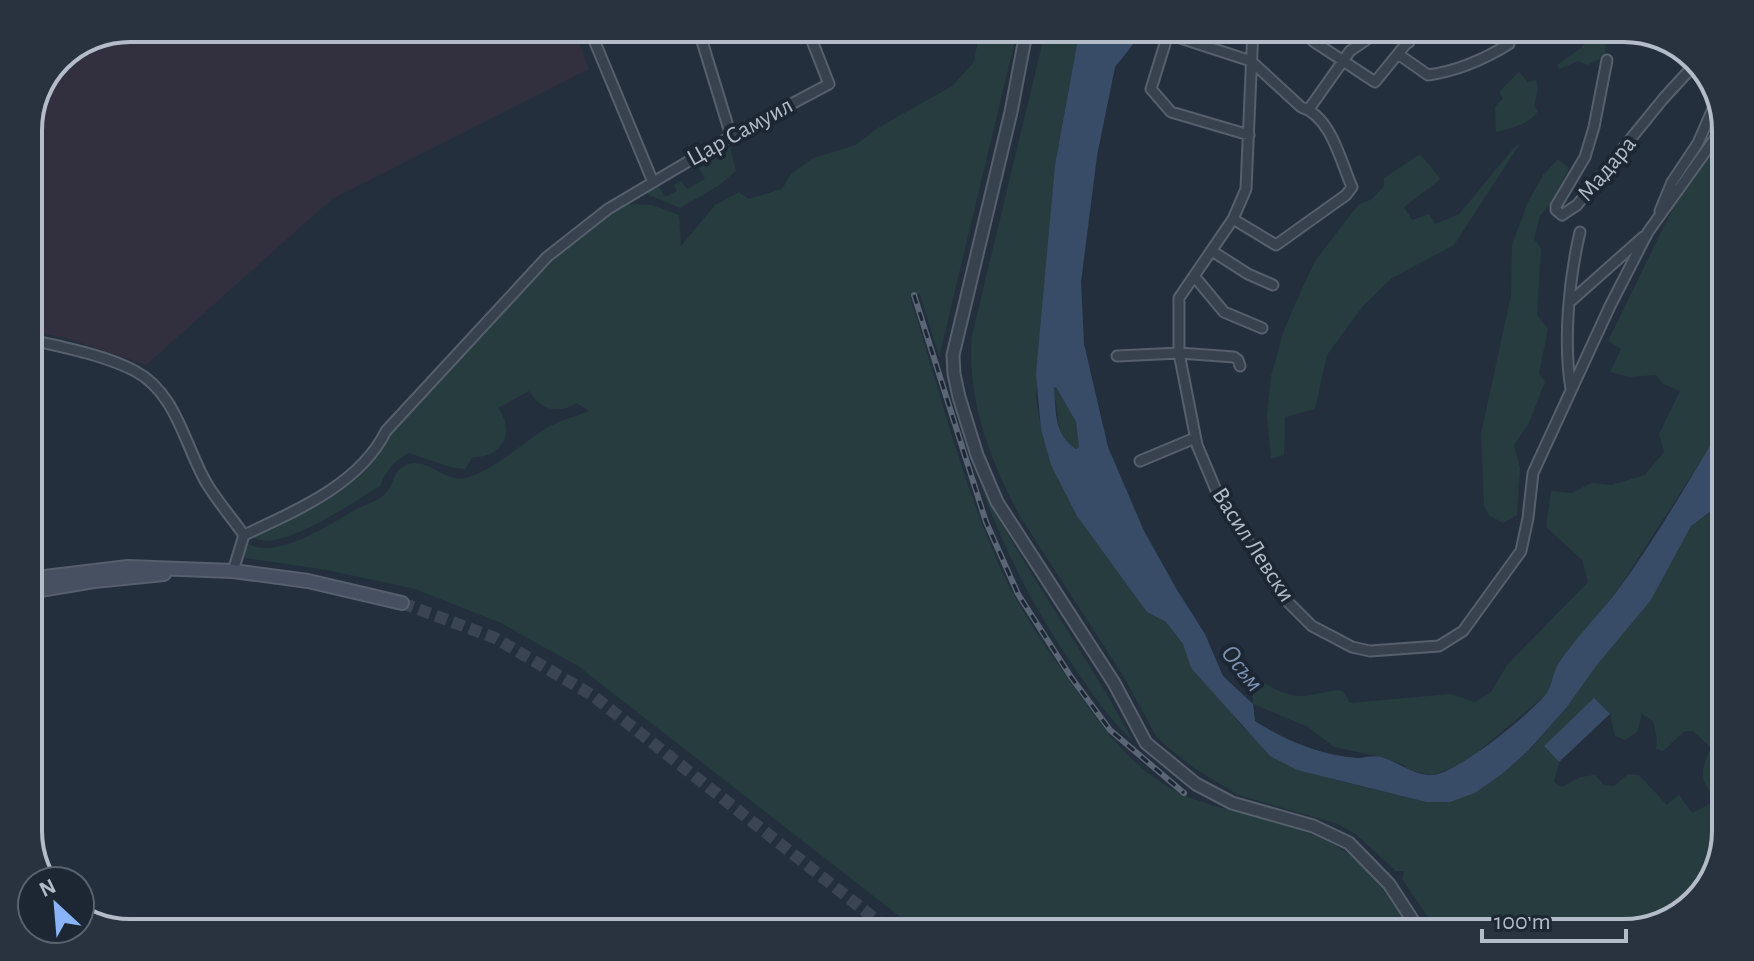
<svg xmlns="http://www.w3.org/2000/svg" width="1754" height="961" font-family="'Alegreya Sans',sans-serif">
	<style>
		.medical { fill: #32303f }
		.green { fill: #263c3f; fill-rule: evenodd }
		.water { fill: #394c67; fill-rule: evenodd }
		.lines { fill: none; stroke-linecap: round; stroke-linejoin: round }
		.secondary-tunnel { stroke: #3a4453; stroke-width: 12; stroke-dasharray: 12 6; stroke-linecap: butt }
		.minor-casing { stroke: #565f6c; stroke-width: 13 }
		.tertiary-casing { stroke: #565f6c; stroke-width: 15 }
		.secondary-casing { stroke: #565f6c; stroke-width: 16 }
		.minor { stroke: #38414e; stroke-width: 9 }
		.tertiary { stroke: #38414e; stroke-width: 11 }
		.secondary { stroke: #465061; stroke-width: 12 }
		.rail-casing { stroke: #5a6575; stroke-width: 6 }
		.rail { stroke: #1d2633; stroke-width: 3; stroke-dasharray: 9; stroke-linecap: butt }
		.labels { text-anchor: middle; dominant-baseline: central; stroke-width: 8; stroke-linejoin: round; paint-order: stroke }
		.street-label { font-size: 24px; fill: #b4bcc9; stroke: #1d2633 }
		.water-label { font-size: 26px; font-style: italic; fill: #7c92b1; stroke: #1d2633 }
		.rim { fill: none; stroke: #b4bcc9; stroke-width: 4 }
	</style>
	<rect width="100%" height="100%" fill="#242f3e"/>
	<!-- medical -->
	<path class="medical" d="M130,28H573L589,69L332,199L146,365L69,339L28,330V124L46,85L69,53Z"/>
	<!-- green -->
	<path class="green" d="M980,28H1018L939,357L920,294L910,297C938,385 962,483 1000,567C1020,611 1048,651 1076,690C1101,725 1125,759 1162,783C1182,797 1206,803 1229,810C1267,822 1309,828 1343,850C1373,870 1394,903 1412,933H921L578,666L501,623L415,589L327,570L246,558L243,551L245,546L249,544C278,560 330,524 355,510C364,505 381,500 387,492C395,482 393,469 409,464C428,458 445,483 466,478C495,470 519,445 544,430C557,421 574,417 589,411L577,403C557,415 541,410 529,391L498,408C516,431 503,458 473,457L465,469L450,467L409,453C394,461 386,470 380,486C356,500 273,559 251,535L343,486L371,461L393,431L533,281L563,251L622,204L652,205L679,215L681,246L715,205L739,192L749,199L782,189L791,174L813,158L856,145L876,129L952,86L974,62Z
		M1046,28H1080L1055,165L1036,397L1041,429L1147,612L1166,622L1183,644L1191,668L1219,697L1244,729L1332,779L1426,802L1475,793L1502,774L1529,751L1567,707L1691,526L1711,511L1726,482V832L1713,882L1676,919L1625,933H1531L1502,916L1438,932L1402,879L1404,871H1396L1357,835L1338,824L1238,795L1194,768L1166,746L1156,736L1122,674L1021,518C991,463 966,398 972,335ZM1610,714L1615,736L1625,740L1637,732L1642,714L1653,721L1657,739L1656,749L1663,751L1685,731H1693L1711,748C1699,774 1700,778 1716,801L1692,813L1679,795L1667,805L1639,775L1628,774L1614,786L1604,785L1595,775L1580,777L1562,787L1554,782L1559,762L1544,746Z
		M1596,28H1607L1605,56L1587,65L1578,61L1560,69L1557,65L1581,48Z
		M1519,72L1528,82L1536,80C1540,88 1536,97 1534,106L1538,111C1530,125 1510,128 1496,132L1495,107L1503,98L1499,92Z
		M1726,132V391L1717,417V436L1619,588L1556,668L1548,693L1474,755L1452,768L1432,775L1409,770L1402,764L1377,756L1334,747L1308,727L1253,704L1252,676C1269,686 1285,697 1305,696C1319,695 1329,689 1343,691L1350,703L1450,694L1475,702L1491,692L1507,665L1588,582L1582,560L1546,527L1551,491L1572,493L1591,483L1611,485L1645,475L1664,452L1659,434L1680,391L1663,384L1656,375L1630,377L1610,372L1621,349L1608,341L1666,222L1685,189Z
		M1521,142L1454,245L1392,278L1363,306L1327,355L1315,409L1285,417L1284,455L1271,459L1267,417L1271,376L1283,333L1296,302L1315,261L1358,205L1372,199L1384,186V178L1420,154L1441,179L1404,207L1412,220L1429,214L1435,224L1459,214L1513,149Z
		M730,147L736,171L718,186L680,208L649,195L647,191L658,185L665,197L677,191L674,185L681,181L687,189L705,179L698,166Z
		M1558,159L1569,168L1554,199L1540,216L1534,239L1541,248L1537,315L1548,329L1539,373L1545,382L1529,423L1514,445L1520,468L1517,515L1503,523L1489,515L1484,506L1481,434L1511,295L1512,245L1527,204L1543,175Z
		M1056,387L1076,422L1079,447L1076,449C1061,440 1059,432 1058,416C1057,406 1054,398 1054,388Z
		M981,486C1027,574 1087,654 1133,741C1110,720 1092,694 1075,668C1035,611 1005,552 981,486Z"/>
	<!-- water -->
	<path class="water" d="M1080,28H1146L1115,67L1097,156L1081,282L1084,344L1108,447L1144,531L1177,590L1205,634L1223,676L1253,704L1255,721C1286,741 1320,755 1357,758C1366,758 1373,755 1381,757C1399,762 1414,776 1433,775C1459,772 1529,715 1546,694C1552,687 1552,675 1557,666C1574,639 1598,616 1618,590C1654,541 1685,487 1716,436L1717,417L1726,391V482L1711,511L1691,526L1651,600L1596,666L1567,707L1528,751L1502,774L1475,793L1450,802H1426L1297,770L1270,756L1191,668L1183,644L1166,622L1147,612L1077,516L1051,465L1041,429L1036,374L1055,165ZM1056,387L1076,422L1079,447L1076,449C1054,435 1056,412 1054,388Z
		M1594,698L1610,714L1559,762L1544,746Z"/>
	<g class="lines">
		<!-- secondary-tunnel -->
		<path class="secondary-tunnel" d="M402,603L495,638L592,695L893,933"/>
		<defs>
			<path id="minor" d="M589,28L653,182
				M698,28L731,136
				M1253,28L1246,189L1233,219L1179,298V353L1197,445L1216,490L1236,523L1287,601L1312,626L1352,647L1370,651L1439,646L1463,631L1521,551L1528,518L1533,473L1610,306L1648,232L1726,123
				M1310,28L1313,41L1375,82L1419,28
				M1391,28L1409,42
				M921,31V28
				M1169,31L1151,89L1171,112L1249,135
				M1168,34L1251,61L1301,107C1331,116 1340,160 1352,187L1346,195L1276,245L1233,219
				M1398,54L1428,75C1458,71 1483,60 1509,44
				M1607,60L1594,127L1585,157L1556,206V210L1562,215L1577,205L1663,99L1696,63
				M1309,109L1350,51L1372,36L1377,28
				M1660,211L1672,182L1698,143L1718,97
				M1212,251L1248,274L1273,285
				M1194,276L1224,312L1262,328
				M1571,301L1643,237
				M28,339C64,348 102,354 135,371C177,393 185,447 207,484C218,502 232,518 244,535
				M1117,356L1179,353L1234,357L1238,360L1240,366
				M1571,389C1563,341 1569,279 1580,232
				M1140,461L1195,438
				M233,571L244,535C296,511 360,484 386,431L547,257L608,209L731,136L829,84L807,28"/>
			<path id="tertiary" d="M1027,28L1011,112L953,355L954,374L959,397L977,455L997,502L1114,683L1146,743L1196,784L1232,803L1313,826L1349,843L1389,884L1421,933"/>
			<path id="secondary" d="M28,579L128,567L233,571L308,581L402,603
				M28,592L94,581L164,574"/>
		</defs>
		<!-- minor casing -->
		<use href="#minor" class="minor-casing"/>
		<!-- tertiary casing -->
		<use href="#tertiary" class="tertiary-casing"/>
		<!-- secondary casing -->
		<use href="#secondary" class="secondary-casing"/>
		<!-- minor -->
		<use href="#minor" class="minor"/>
		<!-- tertiary -->
		<use href="#tertiary" class="tertiary"/>
		<!-- secondary -->
		<use href="#secondary" class="secondary"/>
		<defs>
			<path id="rail" d="M914,295L986,522L1018,594L1071,677L1110,730L1184,793"/>
		</defs>
		<!-- rail casing -->
		<use href="#rail" class="rail-casing"/>
		<!-- rail -->
		<use href="#rail" class="rail"/>
	</g>
	<g class="labels">
		<!-- street labels -->
		<g class="street-label">
			<text transform="translate(740 132) rotate(-29)">Цар Самуил</text>
			<text transform="translate(1607 169) rotate(-50)">Мадара</text>
			<text transform="translate(1253 545) rotate(57)">Васил Левски</text>
		</g>
		<!-- water labels -->
		<g class="water-label">
			<text transform="translate(1242 668) rotate(52)">Осъм</text>
		</g>
	</g>
	<!-- crop -->
	<path d="M0 0H1754V961H0ZM130 42H1624A88 88 0 0 1 1712 130V831A88 88 0 0 1 1624 919H130A88 88 0 0 1 42 831V130A88 88 0 0 1 130 42Z" fill="#29323f" fill-rule="evenodd"/>
	<path class="rim" d="M130 42H1624A88 88 0 0 1 1712 130V831A88 88 0 0 1 1624 919H130A88 88 0 0 1 42 831V130A88 88 0 0 1 130 42Z"/>
	<!-- north arrow -->
	<g transform="translate(56 905) rotate(334)"><circle r="38" fill="#1d2633" stroke="#59626f" stroke-width="2"/>
	<path d="M0-6L14 30L0 20L-14 30Z" fill="#8ab4f8"/>
	<text y="-12" font-size="22" font-weight="bold" text-anchor="middle" fill="#b4bcc9">N</text>
	</g>
	<!-- scale -->
	<path d="M1482 929v12h144v-12" fill="none" stroke="#b4bcc9" stroke-width="4"/>
	<text x="1494" y="929" font-size="24" fill="#b4bcc9" stroke="#1d2633" stroke-width="6" paint-order="stroke">100 m</text>
</svg>
